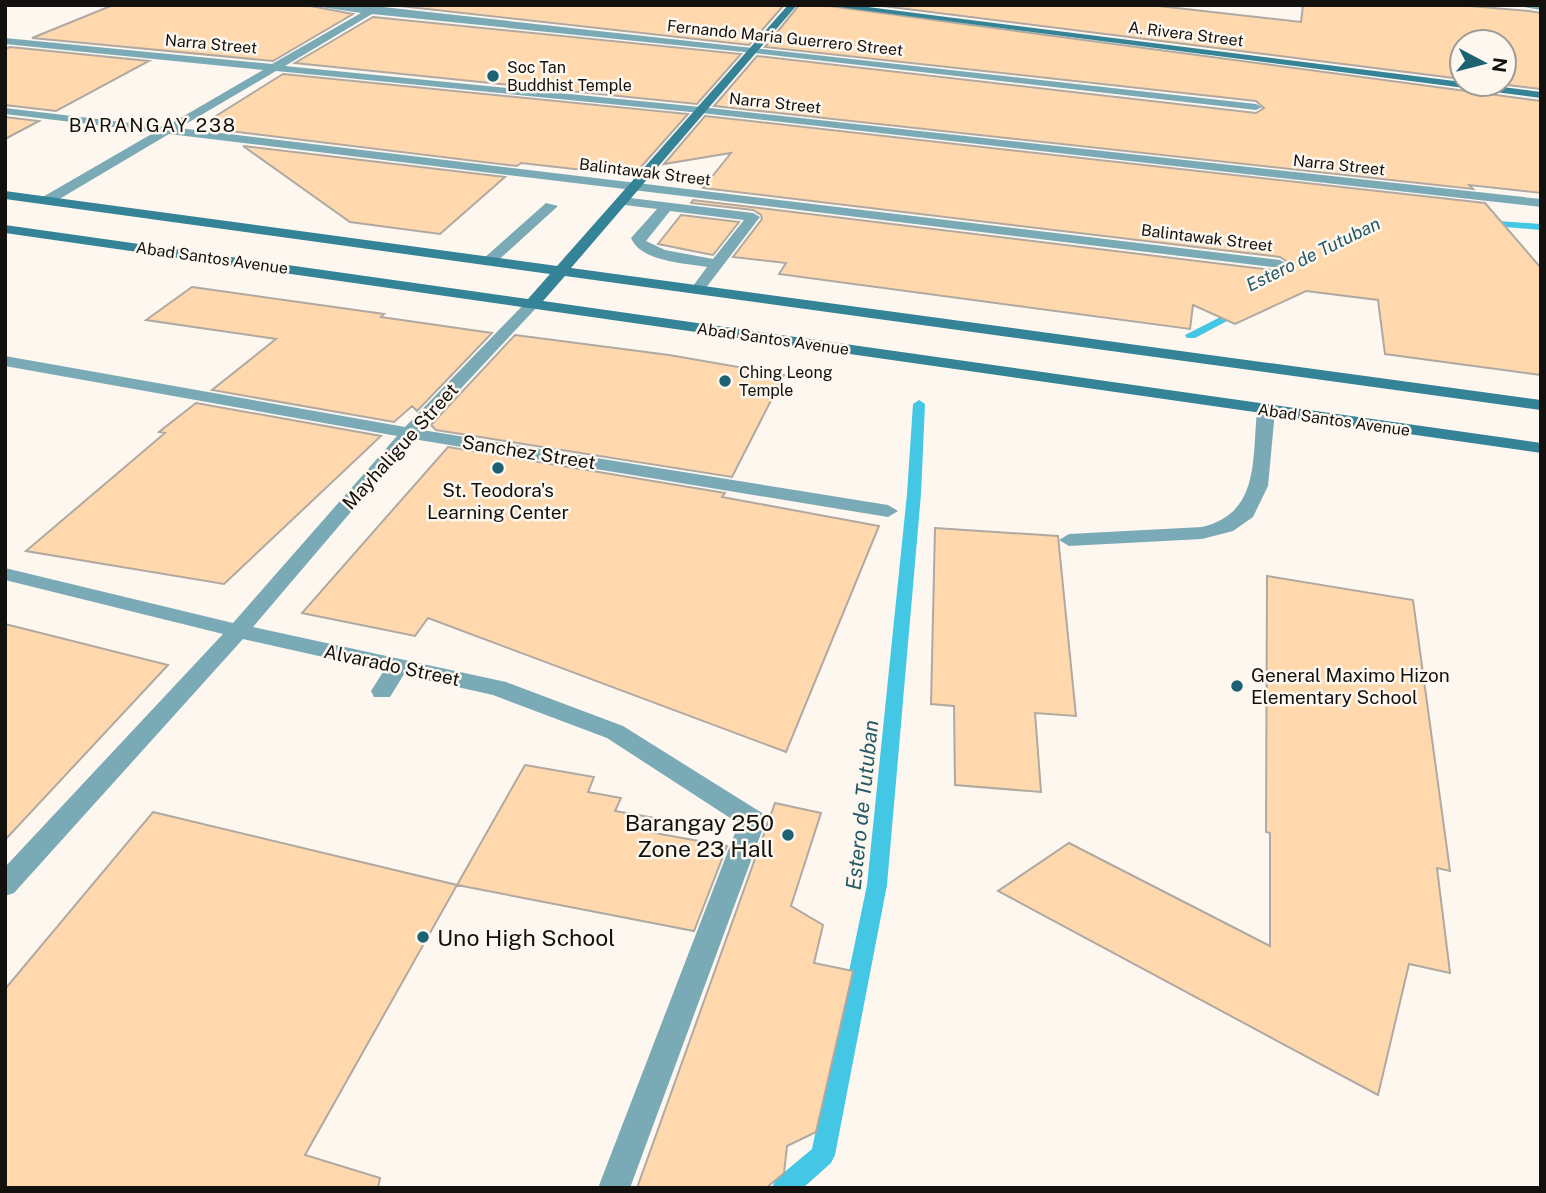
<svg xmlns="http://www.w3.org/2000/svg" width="1546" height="1193" font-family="'Public Sans',sans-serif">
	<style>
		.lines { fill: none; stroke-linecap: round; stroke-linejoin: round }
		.stream { fill: #44c7e5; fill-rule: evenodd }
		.building { fill: #ffd9ad; stroke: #b0a9a2; stroke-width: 2 }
		.lane { fill: #7baab7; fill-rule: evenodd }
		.street { fill: #7baab7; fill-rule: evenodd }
		.secondary { fill: #358396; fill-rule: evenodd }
		.poi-dot { fill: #1c6273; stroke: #fdf7ef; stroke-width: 2.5 }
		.labels { text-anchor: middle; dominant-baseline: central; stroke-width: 5; stroke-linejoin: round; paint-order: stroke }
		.far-street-label { font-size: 16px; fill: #13110e; stroke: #fdf7ef }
		.far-poi-label { font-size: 16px; fill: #13110e; stroke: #fdf7ef; text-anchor: start }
		.far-water-label { font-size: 18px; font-style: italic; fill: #245966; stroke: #fdf7ef }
		.far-quarter-label { font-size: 19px; letter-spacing: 2px; fill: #13110e; stroke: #fdf7ef }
		.street-label { font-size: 19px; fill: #13110e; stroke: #fdf7ef }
		.poi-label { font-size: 19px; fill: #13110e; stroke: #fdf7ef }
		.water-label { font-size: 21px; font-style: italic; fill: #245966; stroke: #fdf7ef }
		.near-poi-label { font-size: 23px; fill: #13110e; stroke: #fdf7ef; text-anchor: end }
	</style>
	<rect width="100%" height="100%" fill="#fdf7ef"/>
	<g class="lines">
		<!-- stream -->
		<path class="stream" d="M1484,220L1541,224V230L1480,225L1479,223Z
			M1242,306L1248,309L1246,311L1195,338H1187L1185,335Z
			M919,400L925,404L921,494L887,885L835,1155L831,1163L803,1188H772L775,1180L812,1149L867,885L907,494L913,404Z"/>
	</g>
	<!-- building -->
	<path class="building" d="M113,5H305L353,14L273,61L32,38Z
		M391,5H784L749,45Z
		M799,5H822L1541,101V193L1469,185L1473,189L714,106L757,56L1256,113L1264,108L1256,101L765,47Z
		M875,5H1150L1301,22L1303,5H1458L1529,11L1541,13V89L1499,84H1504V42H1462V79Z
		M373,17L741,54L697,104L295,63Z
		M10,47L149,61L56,111L5,105V49Z
		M283,74L688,114L640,168L610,173L521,163L517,166L222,130L208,121Z
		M705,116L1485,203L1541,268V375L1385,354L1378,300L1306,291L1235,324L1193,305L1190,329L779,274L786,263L733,257L762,219L761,215L753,210L691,203L693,200L1280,271L1289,263L1280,257L703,188L731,153L664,164Z
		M5,117L39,121L5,139Z
		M243,146L505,177L440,234L350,222Z
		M681,215L739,222L713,255L658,244Z
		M192,287L384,314L381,317L492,333L417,411L412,406L394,422L212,390L276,339L146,320Z
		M515,335L669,355L784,375L732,477L436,430L431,425Z
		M196,403L381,436L224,584L26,551L165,433L159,432Z
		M448,447L725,493L722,497L879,526L786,752L428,618L415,636L302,613Z
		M935,528L1058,536L1076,716L1035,713L1041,792L955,785L954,706L931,704Z
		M1267,576L1413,600L1450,871L1437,868L1450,973L1409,964L1378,1095L998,891L1069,843L1270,946V833L1266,832Z
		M5,624L168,665L5,840Z
		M525,765L594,777L588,792L621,798L615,811L655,818L649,832L727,846L694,931L457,885Z
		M775,803L821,813L791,906L823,925L814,963L853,971L816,1132L787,1146L784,1173L766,1188H637Z
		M153,812L457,885L305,1155L380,1178L378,1188H5V989Z"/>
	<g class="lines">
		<!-- lane -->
		<path class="lane" d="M1512,5H1541V10Z
			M622,197L753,213L760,217L702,293L697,294L690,290L707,267C685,263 641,262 631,238L657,209L617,204V198ZM670,211L744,220L713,259L665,250L646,241Z
			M546,203L558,206L493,265H483V259Z
			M1266,406L1275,411L1268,486L1253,517L1233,531L1202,539L1069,546L1059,540L1069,534L1202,527C1260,513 1252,460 1257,411Z
			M398,659L406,661L409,666L390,697H374L371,691L390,661Z
			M753,810L762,813L766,820L630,1188H598L740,820L744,813Z"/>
		<!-- street -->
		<path class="street" d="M307,5L374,6L1256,104L1262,107L1256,110L754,53L372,14L285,66L701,107L1541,199V207L701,113L276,71L179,128L1280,260L1287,264L1280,268L169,134L51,204H41V198L155,132L5,114V108L165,127L263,70L5,44V38L272,64L361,13Z
			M533,298L538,300V306L422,430L888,505L898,511L888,517L413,439L253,627L506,682L623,726L762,813L766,820L762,827L753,830L744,827L607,738L493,695L243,639L14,893L5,896V867L223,634L5,580V568L233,623L397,436L5,366V356L405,427L528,300Z"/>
		<!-- secondary -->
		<path class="secondary" d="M788,5H797L571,268L1541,400V410L565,276L543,301L1541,443V453L5,233V225L528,299L550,274L5,199V191L557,266Z
			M824,5H852L1541,92V98Z"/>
	</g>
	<!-- markers -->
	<g class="poi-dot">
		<circle cx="493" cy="76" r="7"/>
		<circle cx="725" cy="381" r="7"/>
		<circle cx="498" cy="468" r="7"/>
		<circle cx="1237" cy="686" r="7"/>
		<circle cx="788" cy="835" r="7"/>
		<circle cx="423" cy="937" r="7"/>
	</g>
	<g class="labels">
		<!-- far-street labels -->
		<g class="far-street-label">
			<text transform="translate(1186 34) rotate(7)">A. Rivera Street</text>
			<text transform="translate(785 38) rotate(6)">Fernando Maria Guerrero Street</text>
			<text transform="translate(211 44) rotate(5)">Narra Street</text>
			<text transform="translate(775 103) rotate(6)">Narra Street</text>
			<text transform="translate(1339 165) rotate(6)">Narra Street</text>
			<text transform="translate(645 172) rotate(7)">Balintawak Street</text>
			<text transform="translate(1207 238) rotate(7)">Balintawak Street</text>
			<text transform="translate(212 258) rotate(8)">Abad Santos Avenue</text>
			<text transform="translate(773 339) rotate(8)">Abad Santos Avenue</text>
			<text transform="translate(1334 420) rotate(8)">Abad Santos Avenue</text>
		</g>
		<!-- far-poi labels -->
		<g class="far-poi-label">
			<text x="507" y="67">Soc Tan<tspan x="507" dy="18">Buddhist Temple</tspan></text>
			<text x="739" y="372">Ching Leong<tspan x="739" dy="18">Temple</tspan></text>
		</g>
		<!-- far-water labels -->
		<g class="far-water-label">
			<text transform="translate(1313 254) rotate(-26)">Estero de Tutuban</text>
		</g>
		<!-- far-quarter labels -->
		<g class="far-quarter-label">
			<text x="153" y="125">BARANGAY 238</text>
		</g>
		<!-- street labels -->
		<g class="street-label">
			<text transform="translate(400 446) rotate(-48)">Mayhaligue Street</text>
			<text transform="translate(529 452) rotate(9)">Sanchez Street</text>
			<text transform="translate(392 665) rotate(12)">Alvarado Street</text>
		</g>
		<!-- poi labels -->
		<g class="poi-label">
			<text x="498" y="490">St. Teodora's<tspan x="498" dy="22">Learning Center</tspan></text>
			<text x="1251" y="675" text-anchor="start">General Maximo Hizon<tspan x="1251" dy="22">Elementary School</tspan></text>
		</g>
		<!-- water labels -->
		<g class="water-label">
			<text transform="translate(862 805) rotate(-84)">Estero de Tutuban</text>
		</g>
		<!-- near-poi labels -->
		<g class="near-poi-label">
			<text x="774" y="822">Barangay 250<tspan x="774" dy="26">Zone 23 Hall</tspan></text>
			<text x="437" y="937" text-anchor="start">Uno High School</text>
		</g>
	</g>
	<!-- border -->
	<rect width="1546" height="1193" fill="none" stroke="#13110e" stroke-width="14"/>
	<!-- north arrow -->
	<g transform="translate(1483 63) rotate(97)"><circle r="33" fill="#fdf7ef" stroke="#9f9b95" stroke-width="2"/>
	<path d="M0-5L12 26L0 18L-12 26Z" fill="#1c6273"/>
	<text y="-10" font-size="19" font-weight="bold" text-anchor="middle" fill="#13110e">N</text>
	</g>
</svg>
